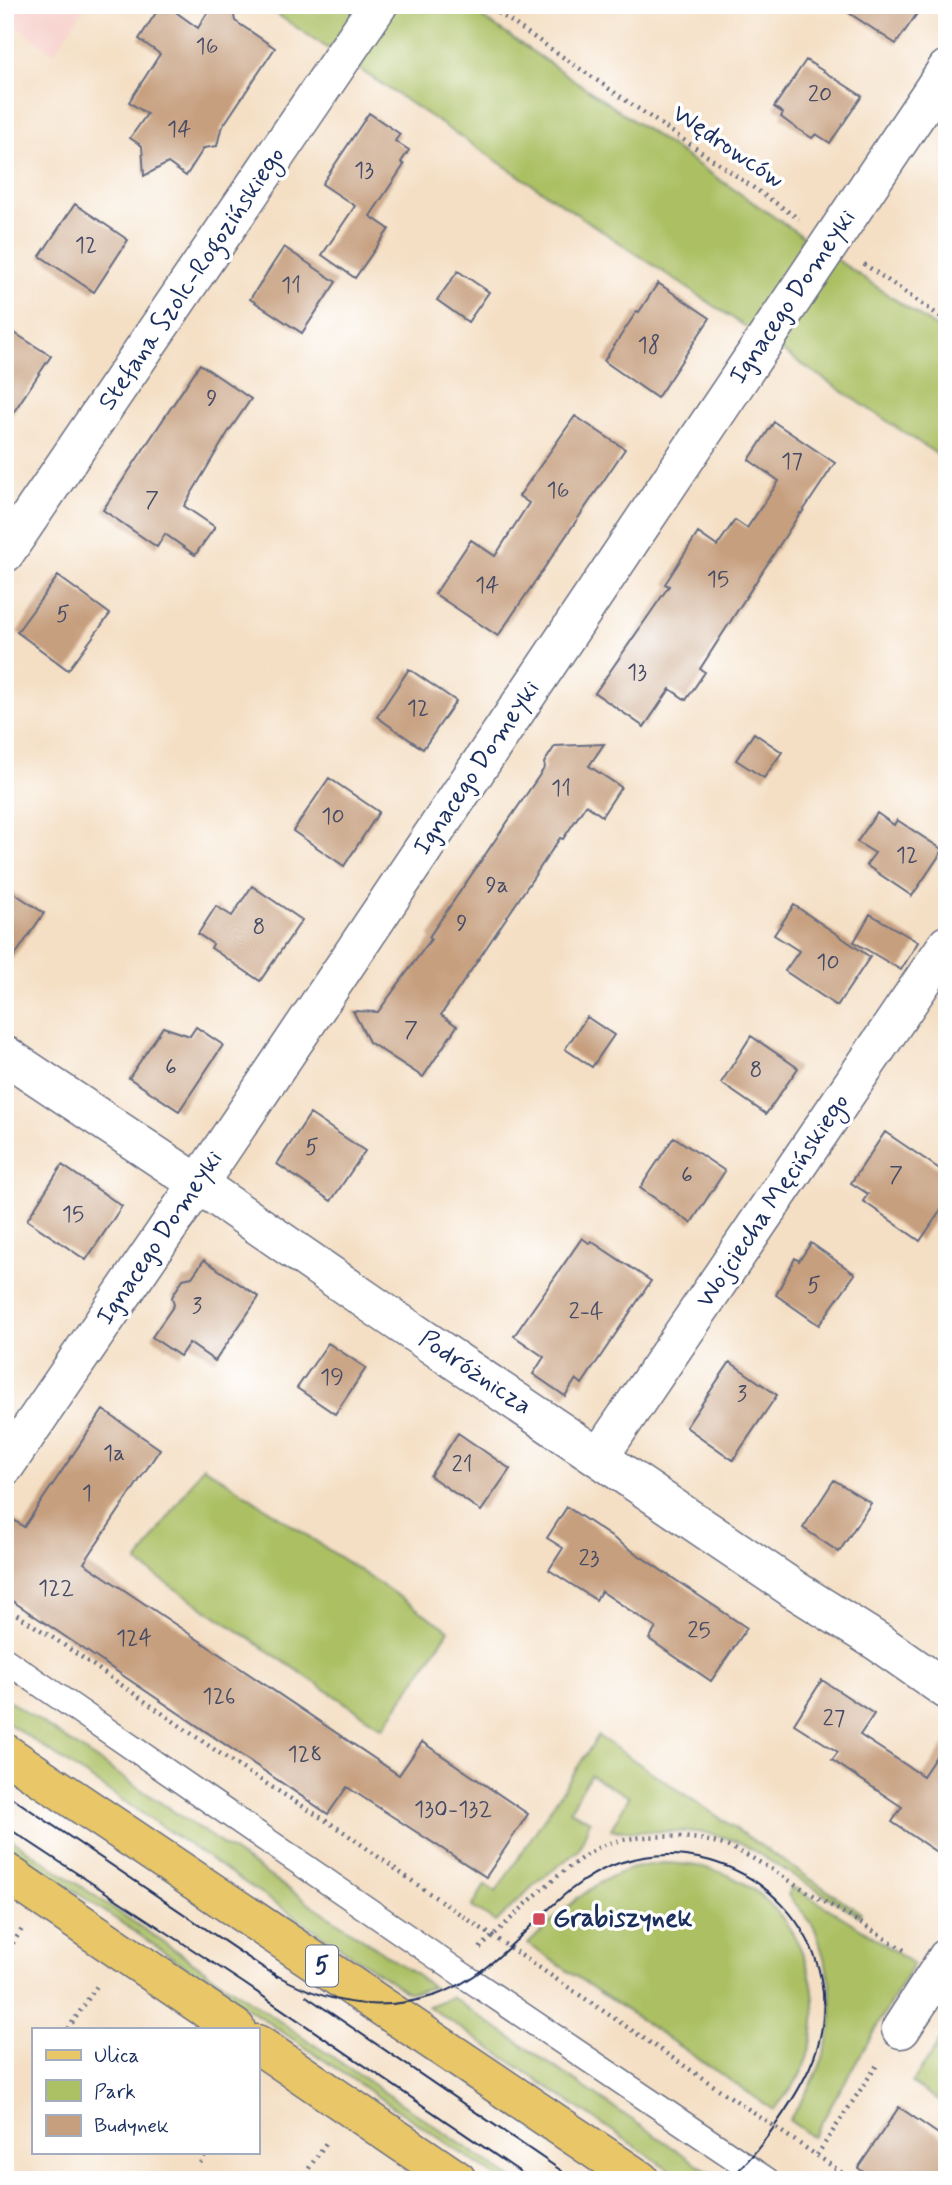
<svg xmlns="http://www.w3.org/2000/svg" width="952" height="2185" font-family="Mynerve,sans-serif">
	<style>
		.built { fill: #f7d0cb }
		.green { fill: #acc064; stroke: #647861; stroke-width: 2 }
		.building { fill: #c69f7e }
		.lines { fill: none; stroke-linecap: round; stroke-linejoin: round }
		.service-casing { stroke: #676d82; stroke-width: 27 }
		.minor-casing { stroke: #676d82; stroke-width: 41 }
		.primary-casing { stroke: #676d82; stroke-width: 41 }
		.path { stroke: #676d82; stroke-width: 4.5; stroke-dasharray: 2 5; stroke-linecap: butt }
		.service { stroke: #fff; stroke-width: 24 }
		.minor { stroke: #fff; stroke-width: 38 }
		.primary { stroke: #e9c769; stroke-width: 38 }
		.tram { stroke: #1b2f5e; stroke-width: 2 }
		.poi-dot { fill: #d1495b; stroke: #fff; stroke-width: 2.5 }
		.labels { text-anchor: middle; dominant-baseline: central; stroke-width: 7; stroke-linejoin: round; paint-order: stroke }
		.number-label { font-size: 23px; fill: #464b66 }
		.shield { fill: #fff; stroke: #5f6d8e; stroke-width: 2 }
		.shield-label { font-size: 24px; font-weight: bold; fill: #1b2f5e }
		.street-label { font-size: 26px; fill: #1b2f5e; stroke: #fff }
		.poi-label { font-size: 26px; font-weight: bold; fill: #1b2f5e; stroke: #fff; text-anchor: start }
	</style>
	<rect width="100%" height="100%" fill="#fff"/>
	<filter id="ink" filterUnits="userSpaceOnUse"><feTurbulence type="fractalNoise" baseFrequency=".0143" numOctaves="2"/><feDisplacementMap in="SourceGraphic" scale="14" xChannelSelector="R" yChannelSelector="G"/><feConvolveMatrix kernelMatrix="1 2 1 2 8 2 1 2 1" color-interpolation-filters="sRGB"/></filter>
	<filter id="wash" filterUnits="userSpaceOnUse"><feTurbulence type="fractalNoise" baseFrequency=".00686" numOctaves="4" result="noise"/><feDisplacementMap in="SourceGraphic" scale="28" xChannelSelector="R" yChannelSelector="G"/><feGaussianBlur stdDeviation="1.57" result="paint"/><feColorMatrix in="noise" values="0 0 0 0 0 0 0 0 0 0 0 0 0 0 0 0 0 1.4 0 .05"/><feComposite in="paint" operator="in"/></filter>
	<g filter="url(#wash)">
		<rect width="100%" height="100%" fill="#f4dfc4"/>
		<!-- built -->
		<path class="built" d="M5,5H86L54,53L5,19Z"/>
		<!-- green -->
		<path class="green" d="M263,5H464L947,335V461Z
			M203,1466L449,1630L383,1728L137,1563Z
			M5,1698L406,1968L433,1987L418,1991L407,1992L5,1721Z
			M598,1736L861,1913L859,1916L741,1843C727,1838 713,1833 698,1832C681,1830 621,1834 611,1829L629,1797L590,1775L570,1810L590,1821L579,1850L536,1883L496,1922L472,1907L485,1885L496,1892Z
			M5,1835L514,2180H501L5,1844Z
			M663,1863C686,1864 709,1866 730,1876C802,1910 834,1999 802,2071C796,2085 783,2098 774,2110L528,1944C558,1916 589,1882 630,1869C640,1866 652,1865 663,1863Z
			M795,1888L868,1933L913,1964L813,2137L789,2120C827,2065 844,2021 823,1954C820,1946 818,1936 815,1929C809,1917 796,1906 788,1895L790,1889Z
			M451,1997L715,2176L710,2180H685L428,2006Z
			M947,2030V2106L912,2083Z"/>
		<g id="blocks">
			<!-- building -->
			<path class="building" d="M161,5H166L198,28L212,5H232L235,21L275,48L221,129L217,146L204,148L186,176L168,163L144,176L142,146L130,138L147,114L129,102L160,54L139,39Z
				M837,5H923L896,44Z
				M806,60L862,96L830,143L816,134L812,138L793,126L781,117L783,113L774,107Z
				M369,113L400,134L395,141L409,150L401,162L404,165L370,216L389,229L355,278L322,255L355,206L322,184Z
				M75,204L128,240L94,292L40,256Z
				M284,247L336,282L302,333L250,299Z
				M458,271L489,292L468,322L437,300Z
				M658,283L710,318L657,398L604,361L637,311L639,312Z
				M5,327L51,356L5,425Z
				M200,364L251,399L227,434L184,506L215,527L195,555L165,534L157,547L103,510Z
				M575,416L625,449L498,636L435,594L471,540L495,556L529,503L519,496Z
				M774,422L835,463L801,514L800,513L700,669L705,672L686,700L670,689L644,727L595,693L669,586L665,584L698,533L717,546L735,520L747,528L779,481L749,460Z
				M58,576L110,614L68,670L17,632Z
				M409,669L456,701L423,749L377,717Z
				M754,733L782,752L764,778L736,760Z
				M604,744L589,766L621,787L602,816L586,805L563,839L560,838L441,1015L457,1026L423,1077L369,1042L353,1011L378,1012L431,939L429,937L545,767L544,763L555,746Z
				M329,778L379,812L344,866L293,831Z
				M877,813L894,825L897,820L943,850L912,896L866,865L875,853L857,842Z
				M252,886L302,920L260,981L211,948L213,944L198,934L216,906L232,916Z
				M5,887L44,913L5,970Z
				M794,905L870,957L837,1006L785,971L799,951L774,935Z
				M870,914L918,942L901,970L854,942Z
				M587,1017L614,1035L592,1067L565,1049Z
				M163,1027L190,1036L196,1027L223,1045L179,1111L129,1078Z
				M751,1036L798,1068L766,1114L721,1083Z
				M310,1114L365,1151L331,1201L277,1164Z
				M885,1132L947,1174V1201L920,1241L863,1201L868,1194L851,1183Z
				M674,1137L725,1171L691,1223L640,1188Z
				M62,1165L122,1206L86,1260L27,1220Z
				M582,1238L589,1243L591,1241L651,1281L582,1384L576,1379L565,1396L533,1374L544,1357L514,1336Z
				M811,1243L855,1274L819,1325L776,1295L795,1258L799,1261Z
				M204,1260L259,1297L215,1361L189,1343L180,1356L152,1337L174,1305L172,1297L183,1279L192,1277Z
				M328,1343L366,1368L335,1414L297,1388Z
				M730,1362L777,1395L733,1460L686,1427Z
				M103,1410L160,1449L84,1563L399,1775L422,1742L528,1814L486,1877L347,1787L328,1814L5,1596V1514L24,1527Z
				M458,1433L510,1469L481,1511L430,1476Z
				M834,1480L871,1503L839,1552L803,1528Z
				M567,1507L747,1628L711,1681L649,1639L656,1628L601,1591L596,1600L549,1570L563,1548L547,1538Z
				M822,1680L874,1714L860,1735L923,1776L947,1740V1859L892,1822L902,1807L832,1760L838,1752L794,1724Z
				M899,2107L947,2140V2180H875L858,2168Z"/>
		</g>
	</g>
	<g filter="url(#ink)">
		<use href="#blocks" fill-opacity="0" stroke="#676d82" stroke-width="2"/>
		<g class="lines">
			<defs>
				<path id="service" d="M5,1660L457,1971L767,2180"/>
				<path id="minor" d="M5,553L378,5
					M5,1055L197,1183L385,1313L795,1590L878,1642L947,1690
					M599,1457L947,945
					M5,1466L213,1162L947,69
					M901,2029L947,1958"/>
				<path id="primary" d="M5,1753L640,2180
					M5,1872L236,2029
					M257,2044L457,2180"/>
			</defs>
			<!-- service casing -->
			<use href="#service" class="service-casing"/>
			<!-- minor casing -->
			<use href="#minor" class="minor-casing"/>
			<!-- primary casing -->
			<use href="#primary" class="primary-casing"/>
			<!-- path -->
			<path class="path" d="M487,5L799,219
				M864,264L947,321
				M5,1607L61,1643L238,1766L341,1830L429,1893L853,2180
				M480,1948C517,1914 554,1873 598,1848C624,1834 680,1834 709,1841C738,1847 764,1865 790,1881C828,1904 866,1926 904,1950
				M5,1955L22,1929
				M68,2029L99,1983
				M817,2155L879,2062
				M200,2163L207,2152
				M301,2180L328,2140"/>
			<!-- service -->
			<use href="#service" class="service"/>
			<!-- minor -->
			<use href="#minor" class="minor"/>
			<!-- primary -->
			<use href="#primary" class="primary"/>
			<!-- tram -->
			<path class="tram" d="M5,1793L277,1977
				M5,1826L245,1984L532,2180
				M269,1971C323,2002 374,2015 436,1995C511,1970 546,1887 619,1863C745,1822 866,1947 809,2069C795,2099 754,2161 727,2180
				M306,1996L575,2180"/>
		</g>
	</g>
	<!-- markers -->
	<rect class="poi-dot" x="532" y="1912" width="14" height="14" rx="3.5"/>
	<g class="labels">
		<!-- number labels -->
		<g class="number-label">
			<text x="207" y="47">16</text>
			<text x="820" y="95">20</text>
			<text x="179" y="130">14</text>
			<text x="364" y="171">13</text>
			<text x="86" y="246">12</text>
			<text x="291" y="286">11</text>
			<text x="649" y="346">18</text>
			<text x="212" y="399">9</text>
			<text x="792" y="462">17</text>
			<text x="558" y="491">16</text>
			<text x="152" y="501">7</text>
			<text x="718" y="580">15</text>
			<text x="487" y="586">14</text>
			<text x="63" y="615">5</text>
			<text x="637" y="673">13</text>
			<text x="418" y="709">12</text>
			<text x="561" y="789">11</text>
			<text x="333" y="817">10</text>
			<text x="907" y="856">12</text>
			<text x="497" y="886">9a</text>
			<text x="462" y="924">9</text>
			<text x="259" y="928">8</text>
			<text x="828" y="963">10</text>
			<text x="411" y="1031">7</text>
			<text x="171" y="1068">6</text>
			<text x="756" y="1071">8</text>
			<text x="312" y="1148">5</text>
			<text x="687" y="1176">6</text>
			<text x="896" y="1176">7</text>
			<text x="73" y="1215">15</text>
			<text x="814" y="1286">5</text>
			<text x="197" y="1307">3</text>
			<text x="586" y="1312">2-4</text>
			<text x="332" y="1378">19</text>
			<text x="742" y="1395">3</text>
			<text x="114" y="1454">1a</text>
			<text x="462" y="1465">21</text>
			<text x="87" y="1494">1</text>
			<text x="589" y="1559">23</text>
			<text x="56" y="1589">122</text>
			<text x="699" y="1631">25</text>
			<text x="134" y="1639">124</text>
			<text x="219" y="1697">126</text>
			<text x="834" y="1719">27</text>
			<text x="305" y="1755">128</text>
			<text x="453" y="1810">130-132</text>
		</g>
		<!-- shield labels -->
		<rect class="shield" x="306" y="1945.5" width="32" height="41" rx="5"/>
		<g class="shield-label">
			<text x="322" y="1966">5</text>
		</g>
		<!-- street labels -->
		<g class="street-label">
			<text transform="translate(728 147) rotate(34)">Wędrowców</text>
			<text transform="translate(192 279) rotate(-56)">Stefana Szolc-Rogozińskiego</text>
			<text transform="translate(793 297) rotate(-56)">Ignacego Domeyki</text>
			<text transform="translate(477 768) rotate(-56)">Ignacego Domeyki</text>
			<text transform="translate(773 1201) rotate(-56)">Wojciecha Męcińskiego</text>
			<text transform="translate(160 1238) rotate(-56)">Ignacego Domeyki</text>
			<text transform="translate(475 1373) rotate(34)">Podróżnicza</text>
		</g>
		<!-- poi labels -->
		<g class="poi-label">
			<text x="553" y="1919">Grabiszynek</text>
		</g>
	</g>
	<!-- margin -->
	<rect width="952" height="2185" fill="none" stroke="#fff" stroke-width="28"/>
	<!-- legend -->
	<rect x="32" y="2028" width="228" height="126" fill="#ffffff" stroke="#a4acbf" stroke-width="2"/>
	<rect x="46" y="2050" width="35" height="10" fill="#e9c769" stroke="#a4acbf" stroke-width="2"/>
	<text x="94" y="2062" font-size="21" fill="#1b2f5e">Ulica</text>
	<rect x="46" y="2080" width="35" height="21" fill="#acc064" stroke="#a4acbf" stroke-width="2"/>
	<text x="94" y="2098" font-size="21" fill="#1b2f5e">Park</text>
	<rect x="46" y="2115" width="35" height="21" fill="#c69f7e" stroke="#a4acbf" stroke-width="2"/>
	<text x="94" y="2132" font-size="21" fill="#1b2f5e">Budynek</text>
</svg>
